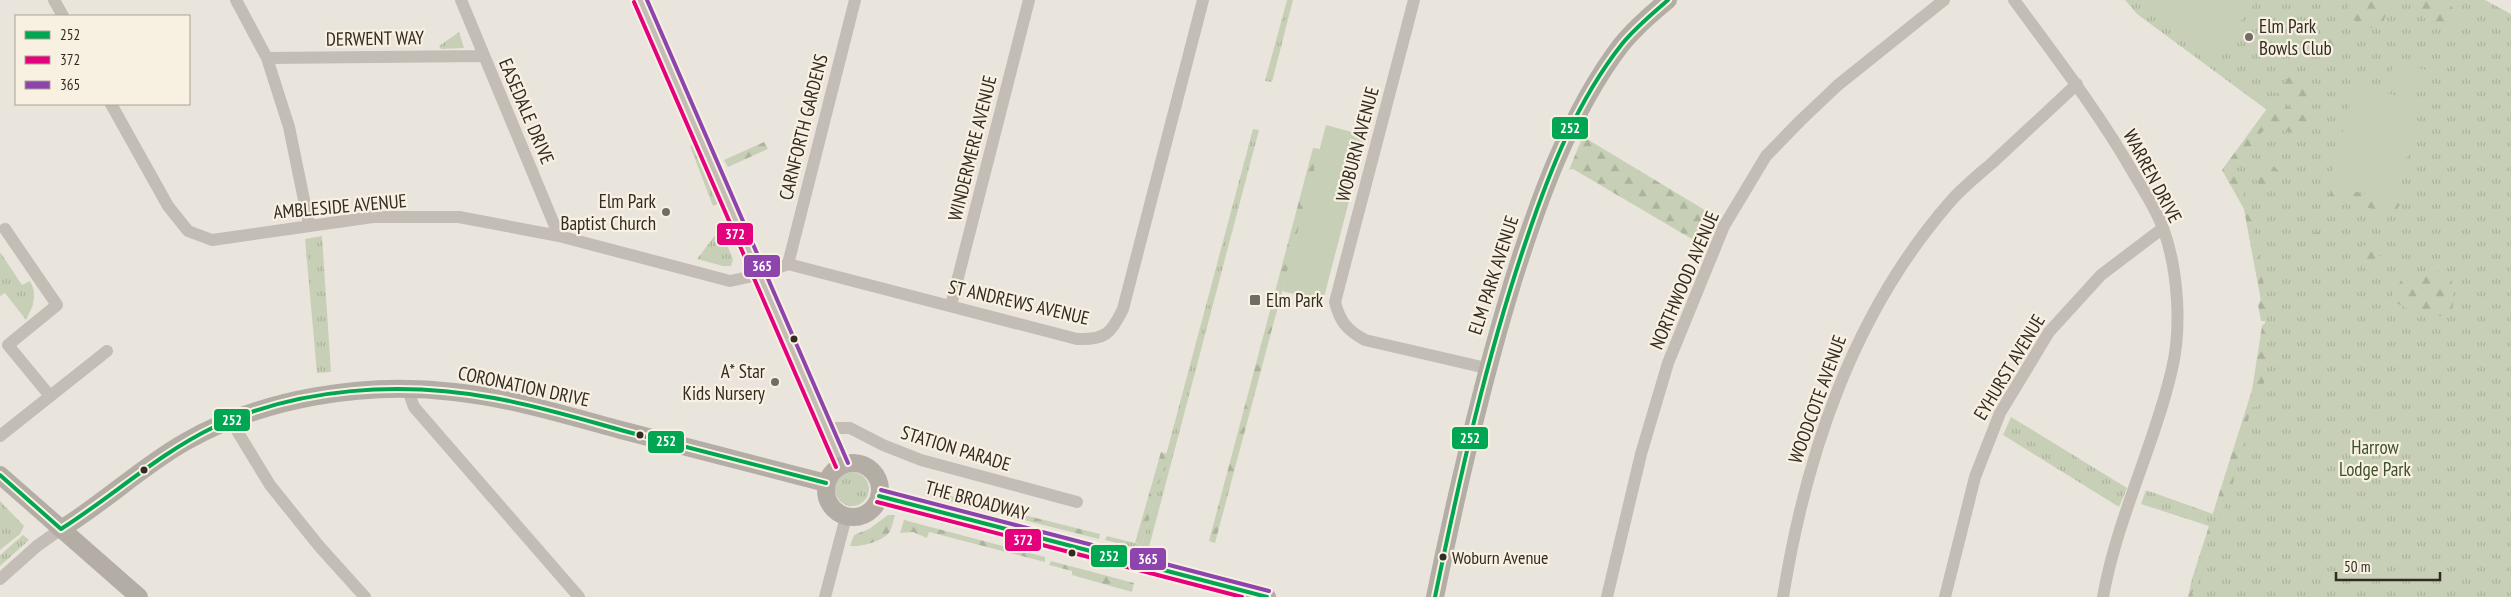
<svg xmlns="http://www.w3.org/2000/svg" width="2511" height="597" font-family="'PT Sans Narrow',sans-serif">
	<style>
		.grass { fill: url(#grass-tufts) }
		.forest { fill: url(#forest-firs) }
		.garden { fill: #c7d0b6 }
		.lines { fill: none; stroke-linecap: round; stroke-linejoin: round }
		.street { stroke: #c3bdb5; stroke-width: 12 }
		.secondary { stroke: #b4ada6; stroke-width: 18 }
		.bus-1-casing { stroke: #f8f1e1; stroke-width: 8 }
		.bus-2-casing { stroke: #f8f1e1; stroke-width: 8 }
		.bus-3-casing { stroke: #f8f1e1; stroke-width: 8 }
		.bus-1 { stroke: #00a651; stroke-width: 4 }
		.bus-2 { stroke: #e5007d; stroke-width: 4 }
		.bus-3 { stroke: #8e44ad; stroke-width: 4 }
		.poi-dot { fill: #726c64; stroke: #f8f1e1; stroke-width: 2 }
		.bus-dot { fill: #322b24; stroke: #f8f1e1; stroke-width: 2 }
		.labels { text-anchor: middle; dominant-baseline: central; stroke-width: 4.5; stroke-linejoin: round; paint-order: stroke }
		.bus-label { font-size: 18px; fill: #322b24; stroke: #f8f1e1; text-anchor: start }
		.poi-label { font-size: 19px; fill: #322b24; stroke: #f8f1e1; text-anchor: start }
		.street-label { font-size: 19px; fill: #322b24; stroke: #f8f1e1 }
		.park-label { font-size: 19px; fill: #3c5028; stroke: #f8f1e1 }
		.line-badge { stroke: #f8f1e1; stroke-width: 2 }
		.badge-label { font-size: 14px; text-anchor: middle; font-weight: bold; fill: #fff }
	</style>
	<defs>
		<pattern id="grass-tufts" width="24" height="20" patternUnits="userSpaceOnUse" patternTransform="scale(1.25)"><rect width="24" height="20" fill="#c7d0b6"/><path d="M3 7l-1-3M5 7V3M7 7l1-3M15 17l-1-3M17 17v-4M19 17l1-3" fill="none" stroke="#abb39c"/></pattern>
		<pattern id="forest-firs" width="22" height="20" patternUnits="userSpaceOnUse" patternTransform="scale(1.25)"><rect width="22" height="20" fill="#c7d0b6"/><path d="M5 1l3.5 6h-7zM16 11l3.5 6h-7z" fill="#abb39c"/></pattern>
	</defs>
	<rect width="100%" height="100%" fill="#eae5dc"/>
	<!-- grass -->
	<path class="grass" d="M1287,0H1293L1272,82L1265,81Z
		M2125,0H2485L2511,14V597H2188L2191,582L2209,526L2141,504L2146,490L2213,514L2225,484L2268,338L2244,209L2222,170L2267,110L2137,14Z
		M459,32L464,48L441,49L439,46Z
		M1253,129L1259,130L1148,551L1105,540L1107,536L1142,545Z
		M695,144L718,204L713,206L690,146Z
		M720,229L733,259L731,266H723L697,259Z
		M322,236L331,372L317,373L305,239Z
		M0,252L22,285L30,281C38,295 33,307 26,320L5,293L0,296Z
		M2011,417L2127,488L2119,507L2003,435Z
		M835 489a17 17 0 1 1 34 0a17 17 0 1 1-34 0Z
		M0,501L24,526L20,534L0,550Z
		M23,535L29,540L0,566V555Z"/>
	<!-- forest -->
	<path class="forest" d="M2351,0H2377L2386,14L2382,25C2367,33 2358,24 2347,14Z
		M2421,0C2445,0 2456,0 2456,25C2439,27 2430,23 2418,13Z
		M2326,23L2328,29L2339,37V50L2322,59L2308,49Z
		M2293,71L2310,85L2308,100L2297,102L2276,95Z
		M2278,101L2307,117L2303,135L2267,127L2253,141L2251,149L2232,171L2242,187L2245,197L2241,200L2222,170L2271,103Z
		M1585,131L1587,139L1713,215L1700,246L1697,242L1573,169L1569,170Z
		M764,142L768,149L728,167L724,160Z
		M1313,148L1320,149L1215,543L1209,541Z
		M2258,163L2273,166L2281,173L2266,187L2259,185L2253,174Z
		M2332,185L2400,204L2395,213L2382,214L2377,210L2329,198Z
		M2244,209L2255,216L2256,225L2253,229C2257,256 2271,302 2266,328L2270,333L2267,341L2264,383L2254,400L2258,404L2256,407H2251L2246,430L2248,432L2238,458L2241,464L2236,465C2234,484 2229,501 2219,516H2212L2252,390L2262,326L2267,321H2261L2258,305L2261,299Z
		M2321,232L2328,242L2321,252L2307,243L2311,233Z
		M2371,244L2385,264L2376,270L2366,269L2355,258L2357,247Z
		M2439,271L2452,281C2450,296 2458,304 2448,317L2417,313L2390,300L2404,275Z
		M1161,452L1167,454L1142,545L1135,543Z
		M931,491L1005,510L1004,515L929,496Z
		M1012,512L1100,534L1099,539L1012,517Z
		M888,515H895C893,521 892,530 888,534C880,542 861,547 850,546L854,535L869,529Z
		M904,520L1045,557V562L929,532L927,538L913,532L900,533Z
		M2209,526L2213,528L2198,569L2200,578L2192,593L2194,597H2188Z
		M1051,561L1134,583L1132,592L1072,575V571L1049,565Z"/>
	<!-- garden -->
	<path class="garden" d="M2143,0H2257L2210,60L2140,5Z
		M2394,61L2429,71L2423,92L2388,83Z
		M2355,85L2421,102L2395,201L2329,184Z
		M1326,125L1366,136L1323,301L1282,291Z"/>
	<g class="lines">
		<!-- street -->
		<path class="street" d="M54,0L63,16
			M236,0L267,58L289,127L309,224
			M461,0L559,236
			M640,0L842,465
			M1414,0L1335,302C1340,322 1347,330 1365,340L1486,368
			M2014,0C2056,57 2099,113 2134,174C2144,191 2156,209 2163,228C2178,269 2182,327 2172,369C2154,447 2117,518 2103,597
			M267,58L483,56
			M111,104L168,206L188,231L212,240L373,217H459L559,236L730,281L758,275L788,264L1077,339C1105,340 1111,334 1123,309L1203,0
			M5,229L57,305L8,345L50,396
			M788,264L855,0
			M951,305L1029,0
			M407,388L414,407L579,597
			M231,421L270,485L319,546L365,597
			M826,428H850L883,445L921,460L1077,502
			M0,436L107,351
			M0,579L37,546L61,529
			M825,597L846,517
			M1607,597L1641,454L1668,363L1724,226L1766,156L1800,121L1838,85L1944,0
			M1783,597C1806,454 1853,313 1950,202C1962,188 1977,176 1991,164C2020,137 2048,111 2077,84
			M1945,597L1975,477L2000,413L2049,332L2101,275L2163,228"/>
		<!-- secondary -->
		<path class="secondary" d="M826 490a27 27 0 1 1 54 0a27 27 0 1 1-54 0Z
			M0,475L139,597
			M879,496L1267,597
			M61,529C104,503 141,467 185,442C262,398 366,381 454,392C510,398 566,415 621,430C689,448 758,465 826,483
			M1435,597C1457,490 1481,386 1513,281C1538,201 1570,112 1621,45C1634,29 1652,13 1668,0"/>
		<defs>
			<path id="bus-1" d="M0,475L61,529
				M879,496L1267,597
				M61,529C113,496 158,454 214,427C300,387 401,381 494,398C539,406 584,420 628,432C694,449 760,466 826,483
				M1435,597C1460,476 1487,355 1527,238C1550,170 1577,101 1622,44C1635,28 1652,14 1668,0"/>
			<path id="bus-2" d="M634,2L836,467
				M877,502L1242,597"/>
			<path id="bus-3" d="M647,0L848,463
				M881,490L1269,591"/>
		</defs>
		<!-- bus-1 casing -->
		<use href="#bus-1" class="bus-1-casing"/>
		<!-- bus-2 casing -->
		<use href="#bus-2" class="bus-2-casing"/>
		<!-- bus-3 casing -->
		<use href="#bus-3" class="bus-3-casing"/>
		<!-- bus-1 -->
		<use href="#bus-1" class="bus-1"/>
		<!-- bus-2 -->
		<use href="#bus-2" class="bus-2"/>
		<!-- bus-3 -->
		<use href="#bus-3" class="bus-3"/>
	</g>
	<!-- markers -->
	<g class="poi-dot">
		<circle cx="2249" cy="37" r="5"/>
		<circle cx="666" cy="212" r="5"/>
		<rect x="1249" y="294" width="12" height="12" rx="2.5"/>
		<circle cx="775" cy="382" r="5"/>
	</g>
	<g class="bus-dot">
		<circle cx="794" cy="339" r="4.5"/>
		<circle cx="640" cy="435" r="4.5"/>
		<circle cx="144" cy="470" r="4.5"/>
		<circle cx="1072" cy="553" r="4.5"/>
		<circle cx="1443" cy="557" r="4.5"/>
	</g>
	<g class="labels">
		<!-- bus labels -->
		<g class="bus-label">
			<text x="1452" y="557">Woburn Avenue</text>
		</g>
		<!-- poi labels -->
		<g class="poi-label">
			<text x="2259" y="26">Elm Park<tspan x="2259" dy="22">Bowls Club</tspan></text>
			<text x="656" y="201" text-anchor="end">Elm Park<tspan x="656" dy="22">Baptist Church</tspan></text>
			<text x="1266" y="300">Elm Park</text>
			<text x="765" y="371" text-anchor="end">A* Star<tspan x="765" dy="22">Kids Nursery</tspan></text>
		</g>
		<!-- street labels -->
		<g class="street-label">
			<text transform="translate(375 38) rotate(-1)">DERWENT WAY</text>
			<text transform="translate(527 111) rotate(67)">EASEDALE DRIVE</text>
			<text transform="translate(803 127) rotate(-76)">CARNFORTH GARDENS</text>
			<text transform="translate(1357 144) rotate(-75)">WOBURN AVENUE</text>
			<text transform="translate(972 148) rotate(-76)">WINDERMERE AVENUE</text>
			<text transform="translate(2153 176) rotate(62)">WARREN DRIVE</text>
			<text transform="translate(340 206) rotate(-5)">AMBLESIDE AVENUE</text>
			<text transform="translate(1493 275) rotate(-72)">ELM PARK AVENUE</text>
			<text transform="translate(1684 280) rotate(-67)">NORTHWOOD AVENUE</text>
			<text transform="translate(1019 302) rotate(13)">ST ANDREWS AVENUE</text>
			<text transform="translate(2009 367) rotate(-59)">EYHURST AVENUE</text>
			<text transform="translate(524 386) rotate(12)">CORONATION DRIVE</text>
			<text transform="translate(1817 399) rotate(-70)">WOODCOTE AVENUE</text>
			<text transform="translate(956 448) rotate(17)">STATION PARADE</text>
			<text transform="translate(977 500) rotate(15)">THE BROADWAY</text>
		</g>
		<!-- park labels -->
		<g class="park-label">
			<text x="2375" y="447">Harrow<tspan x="2375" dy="22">Lodge Park</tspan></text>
		</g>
	</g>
	<g class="line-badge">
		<rect x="1551" y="116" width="38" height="24" rx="5" fill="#00a651"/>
		<rect x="716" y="222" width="38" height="24" rx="5" fill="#e5007d"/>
		<rect x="743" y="254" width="38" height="24" rx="5" fill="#8e44ad"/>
		<rect x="213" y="408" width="38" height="24" rx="5" fill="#00a651"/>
		<rect x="1451" y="426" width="38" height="24" rx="5" fill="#00a651"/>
		<rect x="647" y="430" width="38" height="24" rx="5" fill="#00a651"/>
		<rect x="1004" y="528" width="38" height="24" rx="5" fill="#e5007d"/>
		<rect x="1090" y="544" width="38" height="24" rx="5" fill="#00a651"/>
		<rect x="1129" y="547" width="38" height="24" rx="5" fill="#8e44ad"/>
	</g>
	<g class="badge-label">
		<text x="1570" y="133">252</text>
		<text x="735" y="239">372</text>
		<text x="762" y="271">365</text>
		<text x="232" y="425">252</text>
		<text x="1470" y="443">252</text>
		<text x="666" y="446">252</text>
		<text x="1023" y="545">372</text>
		<text x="1109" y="561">252</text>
		<text x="1148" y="564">365</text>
	</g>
	<!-- legend -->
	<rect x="15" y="15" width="175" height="90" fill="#f8f1e1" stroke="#a9a295"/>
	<rect x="25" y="31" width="25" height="8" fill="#00a651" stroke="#a9a295"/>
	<text x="60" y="40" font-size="15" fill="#322b24">252</text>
	<rect x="25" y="56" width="25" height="8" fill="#e5007d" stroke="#a9a295"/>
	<text x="60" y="65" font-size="15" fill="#322b24">372</text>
	<rect x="25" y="81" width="25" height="8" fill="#8e44ad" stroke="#a9a295"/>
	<text x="60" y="90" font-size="15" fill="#322b24">365</text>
	<!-- scale -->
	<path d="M2336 572v8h104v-8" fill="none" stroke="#322b24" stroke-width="2.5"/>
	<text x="2344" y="572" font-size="15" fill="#322b24" stroke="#f8f1e1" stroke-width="4" paint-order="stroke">50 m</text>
</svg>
